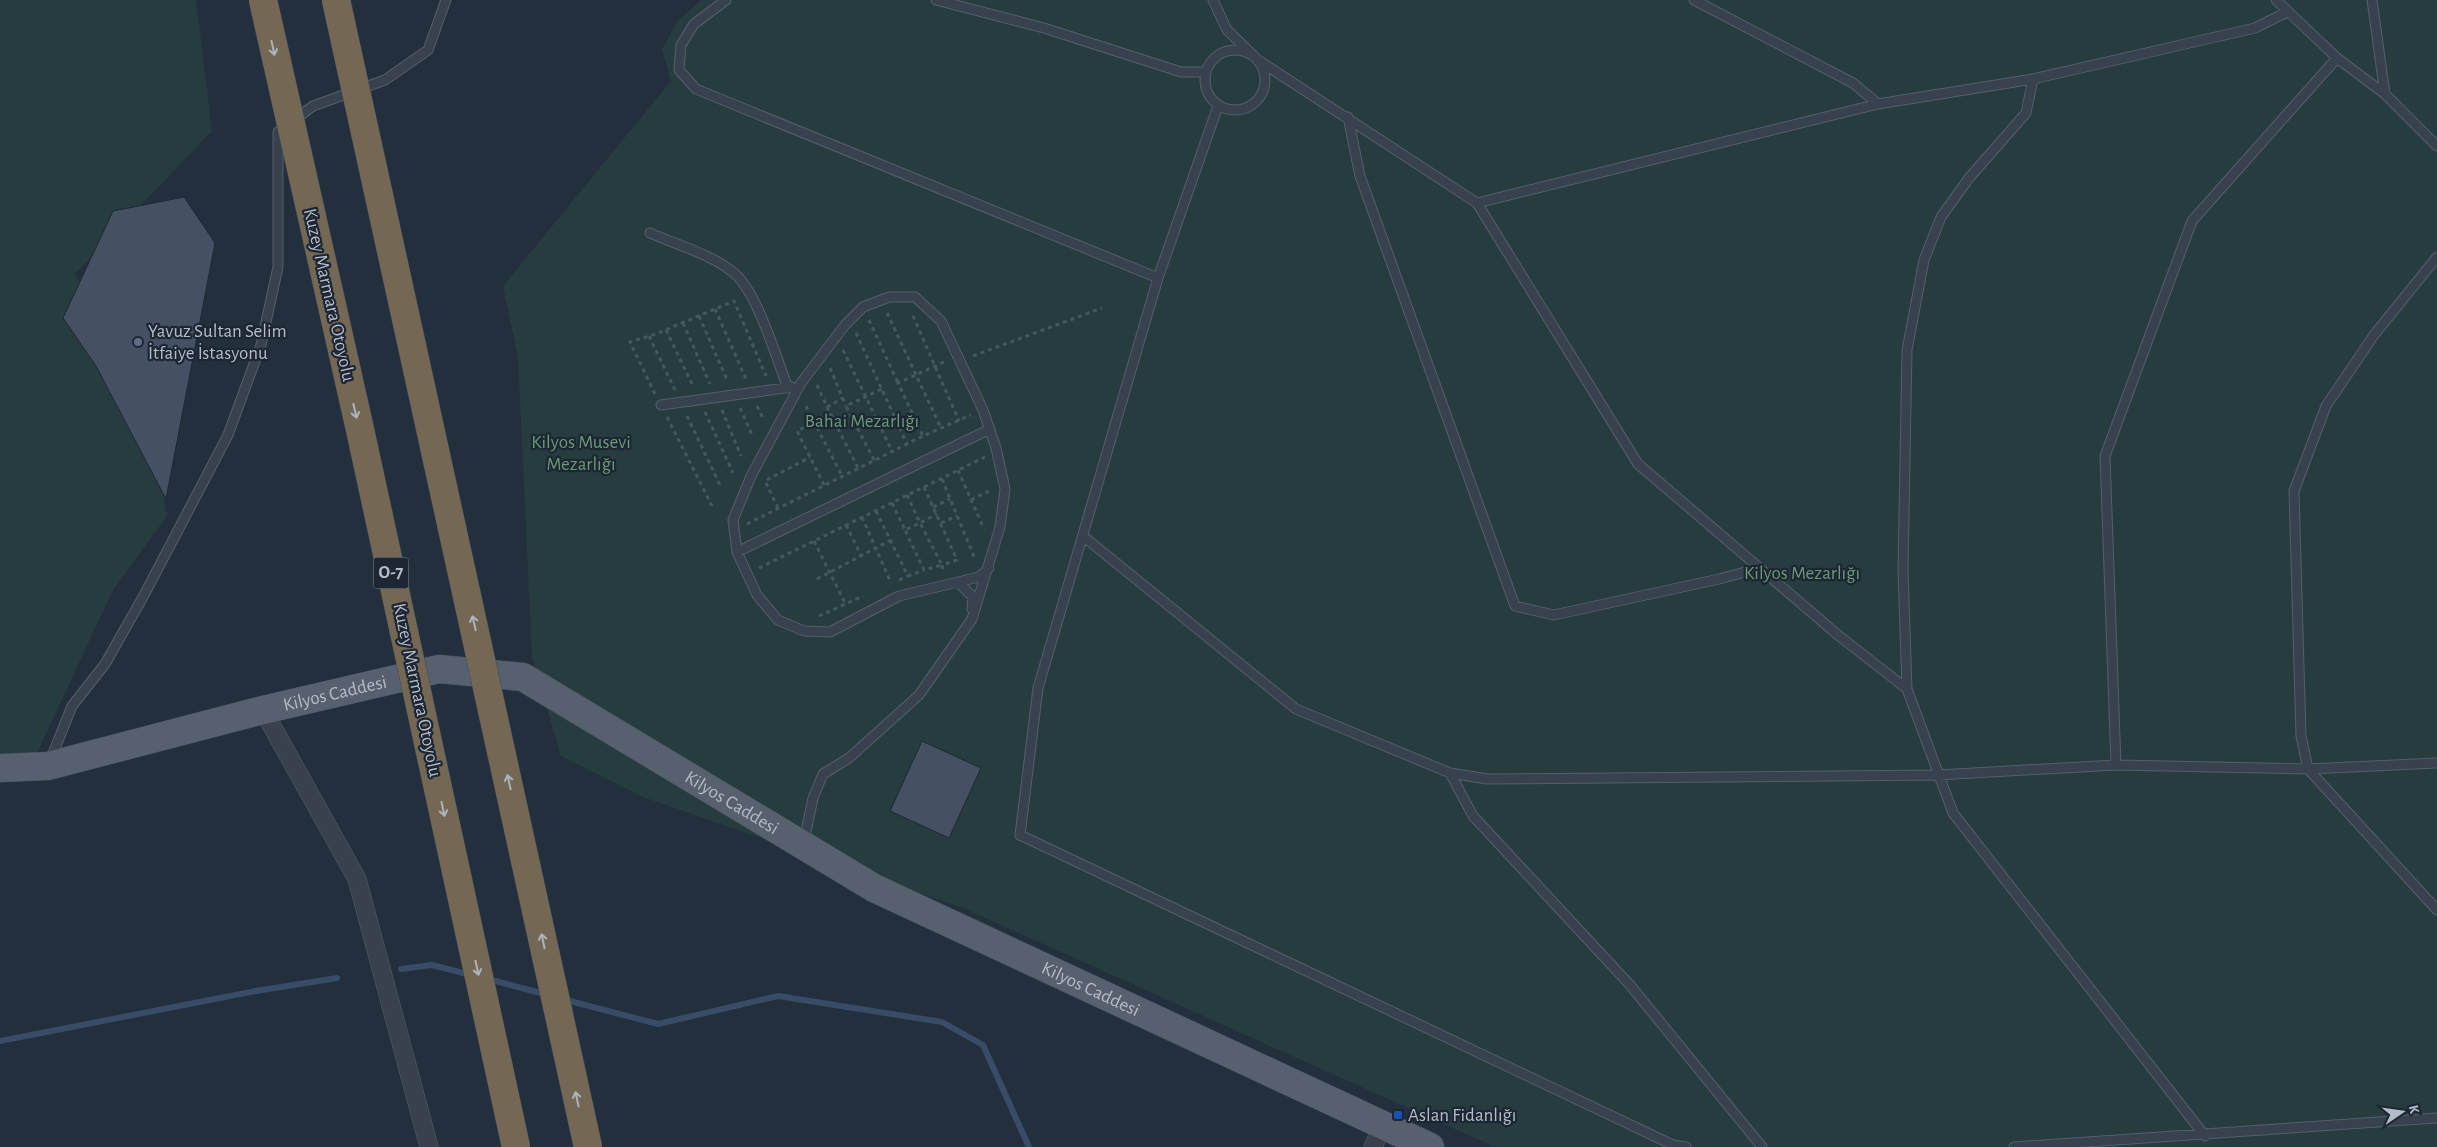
<svg xmlns="http://www.w3.org/2000/svg" width="2437" height="1147" font-family="'Alegreya Sans',sans-serif">
	<style>
		.green { fill: #263c3f }
		.lines { fill: none; stroke-linecap: round; stroke-linejoin: round }
		.stream { stroke: #394c67; stroke-width: 6 }
		.building { fill: #455162; stroke: #1f2835 }
		.lane-casing { stroke: #565f6c; stroke-width: 11 }
		.street-casing { stroke: #565f6c; stroke-width: 19 }
		.primary-casing { stroke: #414a57; stroke-width: 29 }
		.path { stroke: #44595c; stroke-width: 3; stroke-dasharray: 4 4; stroke-linecap: butt }
		.lane { stroke: #38414e; stroke-width: 9 }
		.street { stroke: #38414e; stroke-width: 18 }
		.primary { stroke: #56606e; stroke-width: 28 }
		.highway-bridge-casing { stroke: #434c59; stroke-width: 29; stroke-linecap: butt }
		.highway-bridge { stroke: #746855; stroke-width: 28 }
		.oneway { stroke: #aeb4bd }
		.service-dot { fill: #5c6f8a; stroke: #1d2633; stroke-width: 2 }
		.transit-dot { fill: #1a4fb4; stroke: #1d2633; stroke-width: 2 }
		.labels { text-anchor: middle; dominant-baseline: central; stroke-width: 4.5; stroke-linejoin: round; paint-order: stroke }
		.shield { fill: #1d2633; stroke: #878f9c; stroke-width: 1 }
		.shield-label { font-size: 18px; font-weight: bold; fill: #b4bcc9 }
		.street-label { font-size: 19px; fill: #b4bcc9; stroke: #1d2633 }
		.poi-label { font-size: 19px; fill: #b4bcc9; stroke: #1d2633; text-anchor: start }
		.park-label { font-size: 19px; fill: #6b9a76; stroke: #1d2633 }
	</style>
	<rect width="100%" height="100%" fill="#242f3e"/>
	<!-- green -->
	<path class="green" d="M0,0H196L212,131L75,274L151,420L167,516L113,590L37,753L0,754Z
		M701,0H2437V1147H1495L963,908L643,797L561,756L532,657L518,357L503,286L671,81L662,49L677,22Z"/>
	<g class="lines">
		<!-- stream -->
		<path class="stream" d="M401,969L432,965L471,975
			M488,979L548,995
			M562,999L658,1024L778,996L942,1022L983,1045L1029,1147
			M0,1041L256,991L337,978"/>
	</g>
	<!-- building -->
	<path class="building" d="M184,197L215,243L166,499L96,366L63,318L113,211Z
		M922,741L981,768L949,838L890,811Z"/>
	<g class="lines">
		<defs>
			<path id="lane" d="M726,0L694,24L681,45L679,70L696,89L1158,278
				M936,0L1044,28L1181,72H1205
				M1213,0L1227,30L1258,60L1477,203L1638,464L1838,635L1907,689
				M1694,0L1853,83L1878,104
				M2276,0L2337,58L2385,94L2437,146
				M2372,0L2385,94
				M1205 80a30 30 0 1 1 60 0a30 30 0 1 1-60 0Z
				M2033,79L2026,113L1969,178L1941,217L1924,260L1907,350L1903,571L1907,689L1953,813L2205,1136
				M1218,106L1158,278L1038,688L1020,835L1673,1145L1686,1147
				M1348,117L1360,176L1515,606L1554,615L1719,579L1760,568
				M1477,203L1878,104L2033,79L2255,28L2287,12
				M650,233C675,244 713,255 734,273C758,293 776,358 788,388
				M2437,257L2374,335L2326,406L2294,491L2301,736L2308,769L2437,910
				M661,405L792,387
				M1083,536L1296,709L1450,773L1487,779L1938,775L2116,765L2308,769L2437,763
				M737,552L990,429
				M958,582L973,597L972,609
				M50,761L72,706L105,664L143,597L228,435L261,345L278,267V132L313,106L385,80L428,50L446,0
				M2116,765L2105,456L2192,221L2337,58
				M1450,773L1473,816L1630,985L1762,1147
				M804,841L813,798L823,774L849,758L919,695L972,619L1000,527L1005,489L996,448L983,410L941,321L915,297H889L863,307L845,325L801,383L751,476L733,520L737,552L757,595L778,620L804,631L830,632L899,596L979,577L989,568
				M2014,1147L2437,1118"/>
			<path id="street" d="M263,710L357,879L429,1147
				M1373,1147L1383,1125"/>
			<g id="primary">
				<path id="s1" d="M0,768L48,766L263,710L439,669L523,677L874,888L1430,1147"/>
			</g>
		</defs>
		<!-- lane casing -->
		<use href="#lane" class="lane-casing"/>
		<!-- street casing -->
		<use href="#street" class="street-casing"/>
		<!-- primary casing -->
		<use href="#primary" class="primary-casing"/>
		<!-- path -->
		<path class="path" d="M715,309L746,379
			M887,313L941,428
			M699,316L728,382
			M913,316L959,421
			M869,320L898,383
			M683,323L710,384
			M666,330L693,386
			M856,333L907,444
			M649,336L675,390
			M843,350L892,451
			M973,356L1102,308
			M944,362L898,383L923,436L971,415
			M830,368L846,406
			M817,385L827,407L843,398
			M655,394L630,342L656,334L734,301L766,376
			M757,406L764,420
			M806,406L842,476
			M827,407L858,468
			M740,408L753,437
			M722,410L741,456
			M705,412L733,473
			M687,416L720,485
			M667,417L712,506
			M836,424L851,415
			M874,460L846,406L882,389
			M958,470L984,529
			M942,479L975,559
			M824,485L797,431L831,414
			M924,487L957,560L942,565L943,572
			M907,495L920,523L937,514
			M971,500L991,490
			M892,503L905,530L920,523L942,565L924,570L905,530
			M933,507L950,499
			M778,508L765,481L810,457
			M876,511L908,576L924,570
			M862,517L891,583
			M941,523L957,516
			M747,524L923,436
			M846,525L861,555
			M814,541L846,605
			M759,568L985,457
			M817,579L891,540
			M899,580L908,576
			M819,616L863,596"/>
		<!-- lane -->
		<use href="#lane" class="lane"/>
		<!-- street -->
		<use href="#street" class="street"/>
		<!-- primary -->
		<use href="#primary" class="primary"/>
		<defs>
			<path id="highway-bridge" d="M263,0L359,425L516,1147
				M336,0L588,1147"/>
		</defs>
		<!-- highway-bridge casing -->
		<use href="#highway-bridge" class="highway-bridge-casing"/>
		<!-- highway-bridge -->
		<use href="#highway-bridge" class="highway-bridge"/>
	</g>
	<!-- one-way arrows -->
	<defs><path id="oneway-shaft" d="M-6 0H5M1.5-3L5.5 0L1.5 3" fill="none" stroke-width="1.6" stroke-linecap="round" stroke-linejoin="round" transform="scale(1.25)"/></defs>
	<g class="oneway">
		<use href="#oneway-shaft" transform="translate(273 48) rotate(78)"/>
		<use href="#oneway-shaft" transform="translate(355 411) rotate(77)"/>
		<use href="#oneway-shaft" transform="translate(474 623) rotate(-103)"/>
		<use href="#oneway-shaft" transform="translate(509 782) rotate(-102)"/>
		<use href="#oneway-shaft" transform="translate(443 809) rotate(78)"/>
		<use href="#oneway-shaft" transform="translate(543 941) rotate(-102)"/>
		<use href="#oneway-shaft" transform="translate(477 968) rotate(78)"/>
		<use href="#oneway-shaft" transform="translate(577 1099) rotate(-102)"/>
	</g>
	<!-- markers -->
	<circle class="service-dot" cx="138" cy="342" r="5"/>
	<rect class="transit-dot" x="1393" y="1110" width="10" height="10" rx="2.5"/>
	<g class="labels">
		<!-- shield labels -->
		<rect class="shield" x="373.5" y="557.5" width="35" height="31" rx="4"/>
		<g class="shield-label">
			<text x="391" y="573">O-7</text>
		</g>
		<!-- street labels -->
		<g class="street-label">
			<text transform="translate(329 295) rotate(77)">Kuzey Marmara Otoyolu</text>
			<text transform="translate(417 690) rotate(78)">Kuzey Marmara Otoyolu</text>
			<text stroke="none"><textPath href="#s1" startOffset="344">Kilyos Caddesi</textPath></text>
			<text stroke="none"><textPath href="#s1" startOffset="779">Kilyos Caddesi</textPath></text>
			<text stroke="none"><textPath href="#s1" startOffset="1184">Kilyos Caddesi</textPath></text>
		</g>
		<!-- poi labels -->
		<g class="poi-label">
			<text x="148" y="331">Yavuz Sultan Selim<tspan x="148" dy="22">İtfaiye İstasyonu</tspan></text>
			<text x="1408" y="1115">Aslan Fidanlığı</text>
		</g>
		<!-- park labels -->
		<g class="park-label">
			<text x="862" y="421">Bahai Mezarlığı</text>
			<text x="581" y="442">Kilyos Musevi<tspan x="581" dy="22">Mezarlığı</tspan></text>
			<text x="1802" y="573">Kilyos Mezarlığı</text>
		</g>
	</g>
	<!-- north arrow -->
	<g transform="translate(2402 1112) rotate(77)" stroke="#1d2633" stroke-width="4" paint-order="stroke">
	<path d="M0-4L9 19L0 12L-9 19Z" fill="#b4bcc9"/>
	<text y="-8" font-size="14" font-weight="bold" text-anchor="middle" fill="#b4bcc9">K</text>
	</g>
</svg>
